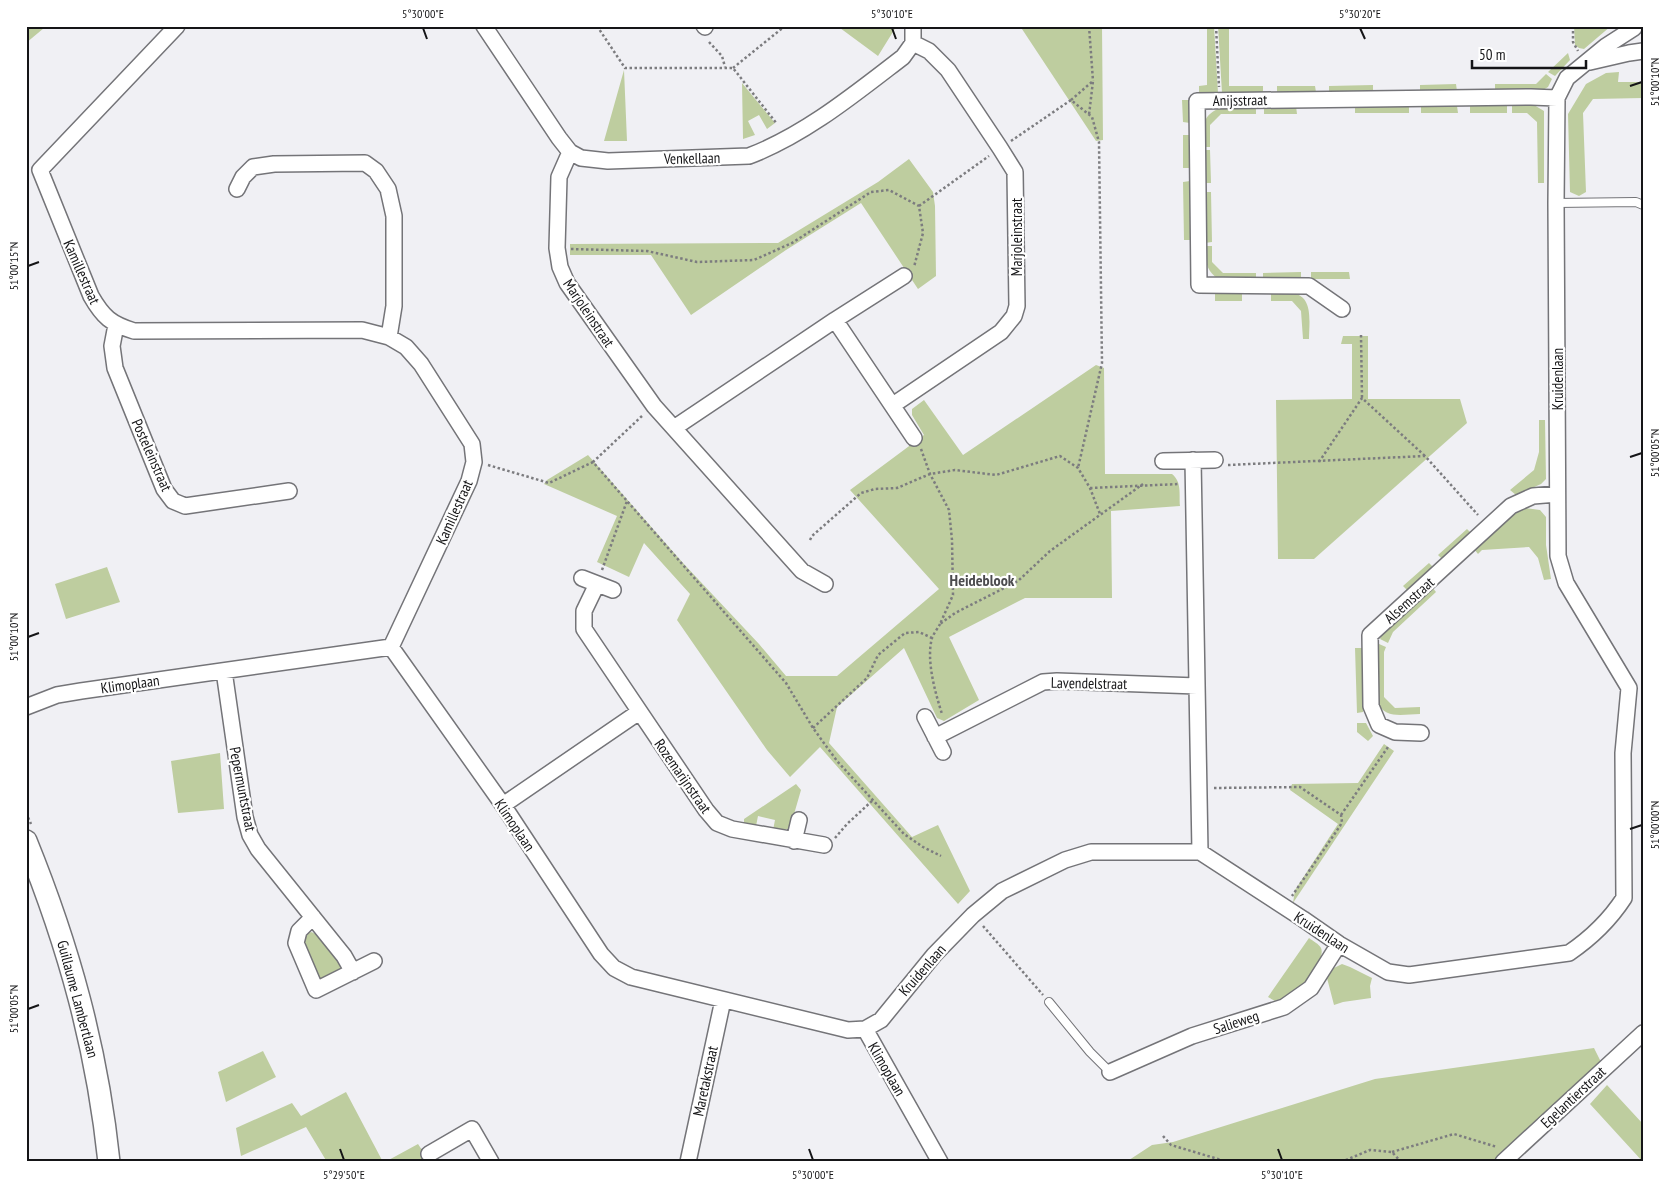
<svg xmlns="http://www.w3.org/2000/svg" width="1669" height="1188" font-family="'PT Sans Narrow',sans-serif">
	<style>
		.green { fill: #becd9f }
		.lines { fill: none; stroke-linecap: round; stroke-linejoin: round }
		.lane-casing { stroke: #747478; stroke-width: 10 }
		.street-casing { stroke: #747478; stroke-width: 18 }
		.secondary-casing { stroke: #747478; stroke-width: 24 }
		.path { stroke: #7c7c7f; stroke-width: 2.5; stroke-dasharray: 2.5 2.5; stroke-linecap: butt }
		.lane { stroke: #fff; stroke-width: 8 }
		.street { stroke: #fff; stroke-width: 15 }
		.secondary { stroke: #fff; stroke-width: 21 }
		.ticks { fill: none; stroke: #151517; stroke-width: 2 }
		.labels { text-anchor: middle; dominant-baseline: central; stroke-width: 4.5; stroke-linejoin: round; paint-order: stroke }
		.street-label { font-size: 15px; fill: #151517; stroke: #fff }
		.neighbourhood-label { font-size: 16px; font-weight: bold; fill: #4b4b4e; stroke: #fff }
		.neatline { fill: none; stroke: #151517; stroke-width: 2 }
		.ticks-label { font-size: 12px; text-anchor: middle; fill: #151517 }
	</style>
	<rect width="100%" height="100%" fill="#f0f0f4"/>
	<!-- green -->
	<path class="green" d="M26,26H42L44,28L26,43Z
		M1020,26H1102L1103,140L1096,141Z
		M1207,26H1214L1218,93L1199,92V86L1207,85Z
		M1218,26H1229V86H1263V92L1222,93Z
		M1574,26H1611L1584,49L1579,48L1575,45Z
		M896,27L878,56L840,28Z
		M1568,53L1570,60L1555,76L1548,72Z
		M624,70L627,141H604Z
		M1619,72L1618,82H1643V98L1593,99L1583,113L1586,192L1579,196L1570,192L1568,114L1586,84L1606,73Z
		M1546,74L1552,79L1548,87L1543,90L1495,91V84H1536Z
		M742,83L775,123L767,129L759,115L748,121L755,135L743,139Z
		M1456,84L1457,91H1420V85Z
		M1373,85V92L1329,93V86Z
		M1277,86H1315L1316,92H1277Z
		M1182,100H1189L1190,123L1183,122Z
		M1409,105V113H1355V106Z
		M1421,105L1457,106L1458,113H1421Z
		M1470,105H1507V113H1470Z
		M1512,105H1534L1544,111V183H1538L1537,122L1527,113H1512Z
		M1296,106L1297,114H1264V107Z
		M1222,107H1256V114H1221L1210,125V147H1204C1203,127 1200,116 1222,107Z
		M1183,135H1190V168H1183Z
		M1204,150H1210L1211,183H1204Z
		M909,159L933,192L935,206L936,276L918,289L861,203L786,250L691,315L651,255H570V244L778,243L878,182Z
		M1190,181L1191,240H1184L1183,182Z
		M1204,192H1211L1212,242L1205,243Z
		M1205,246H1212V262L1223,273H1256V280L1218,279C1206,270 1205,261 1205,246Z
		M1301,272V280H1263V273Z
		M1311,272H1349L1350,279H1311Z
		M1292,293C1314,296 1309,322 1309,339H1303L1301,311L1292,301H1271V294Z
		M1215,294H1242V301H1215Z
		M1343,336H1368V399H1460L1467,423L1314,559H1278L1276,400L1352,399V344H1341Z
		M1096,365L1104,368L1105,474H1172C1182,482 1179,494 1180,506L1111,511L1112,598H1025L949,637L979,700L944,721L937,718L904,648L837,707L829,743L912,837L938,825L970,891L958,904L820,747L790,777L767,750L677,620L690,594L644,543L629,577L597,562L617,516L544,484L547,480L588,455L683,563L759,644L786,676H837L939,589L850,490L924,435L912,415V409L924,400L963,455Z
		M1539,420H1545L1546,479L1541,484L1516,495L1510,490L1534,470L1539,452Z
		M1525,508L1540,510L1546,517V545L1551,579L1544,580L1538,558L1529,547L1482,550L1478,554L1474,549L1518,511Z
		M1467,529L1471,533L1442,559L1438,555Z
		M1429,563L1433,567L1407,590L1403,586Z
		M107,567L120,602L66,619L55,584Z
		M1432,587L1436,592L1393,632L1388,643L1380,639L1384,631Z
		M1379,644L1386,647L1384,652V697L1395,708L1420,707V714C1404,714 1385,720 1377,702L1376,649Z
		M1355,648H1362L1363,712L1357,713Z
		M1357,723H1366L1373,736L1368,741L1357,732Z
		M1384,744L1394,751L1293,903L1295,890L1338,824L1290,790L1292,784L1358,783Z
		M220,753L224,809L178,813L171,761Z
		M796,784L801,790L790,828L781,831L773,830L775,820L758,816L756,826L744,823V819Z
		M311,932C322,935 338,956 341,968L338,973L322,981C312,974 301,948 303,937Z
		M1309,938C1313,941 1319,944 1321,948C1326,960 1303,987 1294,994C1289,997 1281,999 1275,1001L1268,997Z
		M1342,964L1350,967L1372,978L1370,986L1371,998L1343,1002L1334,1005L1327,978L1334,968Z
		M1594,1048L1601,1062L1549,1112L1493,1162H1126L1152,1145L1173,1142L1375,1079Z
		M263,1051L276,1077L226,1102L218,1072Z
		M1607,1085L1643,1124V1162L1590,1104Z
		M346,1092L383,1162H327L306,1127L241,1156L236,1128L292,1103L301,1116Z
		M418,1144L430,1162H385Z"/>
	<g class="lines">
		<defs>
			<path id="lane" d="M1556,203L1636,202L1643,205
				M1049,1002L1090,1052L1110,1072"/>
			<path id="street" d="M177,26L40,170L91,296C103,317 111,324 134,331L362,330L389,337L406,347L421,364L472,444L474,462L469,481L391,647
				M484,26L559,138L570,152L581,158L608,161L749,156C805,135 856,93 903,57L913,43V26
				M704,26L705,27
				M1590,62L1629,53L1643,51
				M570,152L559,177L557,248L560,267L567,283L654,406L802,571L825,584
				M237,189L243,177L253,167L274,164L365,163L376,171L388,189L394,216V306L389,337
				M1342,309L1309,286L1199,285L1197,101L1531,97L1557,98
				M835,320L914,438
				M116,325L112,346L115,368L164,489L173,501L185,506L289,491
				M893,405L1001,332L1014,316L1017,306L1015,172L1000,148L948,70L929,51L913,43
				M674,428L835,320L904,276
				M1193,460L1200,852
				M1163,461L1215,460
				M582,578L613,590
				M597,584L584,611V629L706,810L717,823L732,829L824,845
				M224,671L245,817L250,835L258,849L344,956L353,972
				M26,707L57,695L81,691L391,647L503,805L601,954L614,968L631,977L848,1030L865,1029L881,1020L934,955L973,915L1002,891L1065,860L1091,852H1200L1303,919L1339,944L1388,972L1409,975L1569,953C1591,938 1609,921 1624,898L1623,753L1629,688L1566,583L1558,556L1556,203L1557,98L1567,78L1606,46L1634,28
				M925,717L943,752
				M1421,733L1395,732L1379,725L1371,706L1370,635L1511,506L1533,496L1557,494
				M935,737L1043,682L1057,681L1197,686
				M503,805L639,712
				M794,841L799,820
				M313,917L299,931L296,943L316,990L374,961
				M865,1029L940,1162
				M1110,1072L1192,1036L1284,1007L1311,988L1339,944
				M429,1154L472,1129L491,1162
				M688,1162L723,1000
				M1503,1162L1643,1033"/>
			<path id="secondary" d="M26,841C69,947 97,1048 109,1162"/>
		</defs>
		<!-- lane casing -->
		<use href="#lane" class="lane-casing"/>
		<!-- street casing -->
		<use href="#street" class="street-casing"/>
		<!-- secondary casing -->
		<use href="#secondary" class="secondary-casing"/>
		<!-- path -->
		<path class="path" d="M597,26L625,68H733L777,124
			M1089,26L1093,81
			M1216,26L1219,87
			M1573,26V42L1578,51
			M709,42L722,56L725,67
			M733,68L785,26
			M1071,100L1093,81L1089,115
			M1011,141L1071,100L1092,117L1099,142L1102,363L1078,468
			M919,206L989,156
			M571,249L647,251L697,262L754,260L792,243L871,192L889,190L919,206L923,233L914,267
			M1361,335L1362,398
			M642,416L593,462L786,683L813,728L837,761L904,834L923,847L941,856
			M921,449L930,474L949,510L952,540L953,595L940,624L955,613L1018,581L1050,551L1143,484
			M1319,462L1362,398L1425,456
			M488,465L549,483L593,462
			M1228,465L1425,456L1478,515
			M1090,488L1179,484
			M810,540L812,536L861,493L875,489L897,488L930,474L955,470L996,475L1060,456L1078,468L1090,488L1100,514
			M602,570L627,501
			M940,624C938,628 934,633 932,638C926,660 935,692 942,714
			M813,728L867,678L878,655L905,633L919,632L932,638
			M1214,788L1300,787L1341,815L1342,822L1340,826L1292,896
			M26,813L31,824
			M1341,815L1388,747
			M835,838L847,824L873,800
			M983,926L1043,995
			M1163,1136L1171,1145L1228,1162
			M1392,1152L1454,1134L1497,1147
			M1341,1162L1370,1150L1392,1152L1401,1162"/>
		<!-- lane -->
		<use href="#lane" class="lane"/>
		<!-- street -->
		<use href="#street" class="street"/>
		<!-- secondary -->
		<use href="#secondary" class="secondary"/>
	</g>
	<!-- ticks -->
	<path class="ticks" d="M423,28L427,39M892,28L896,39M1360,28L1365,39M1630,86L1642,82M28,266L39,262M1630,457L1642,453M28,637L39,633M1630,829L1642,825M28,1009L39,1005M340,1149L344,1160M809,1149L813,1160M1278,1149L1282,1160"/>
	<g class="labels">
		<!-- street labels -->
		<g class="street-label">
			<text transform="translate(1240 100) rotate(-1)">Anijsstraat</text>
			<text transform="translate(692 158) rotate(-1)">Venkellaan</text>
			<text transform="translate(1016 237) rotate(-90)">Marjoleinstraat</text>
			<text transform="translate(82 272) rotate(66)">Kamillestraat</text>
			<text transform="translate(589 313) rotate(56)">Marjoleinstraat</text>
			<text transform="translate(1557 379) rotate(-90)">Kruidenlaan</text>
			<text transform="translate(152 455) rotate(66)">Posteleinstraat</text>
			<text transform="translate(454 512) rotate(-66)">Kamillestraat</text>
			<text transform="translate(1409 600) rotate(-42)">Alsemstraat</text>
			<text transform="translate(1089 683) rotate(1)">Lavendelstraat</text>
			<text transform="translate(130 684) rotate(-8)">Klimoplaan</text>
			<text transform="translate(683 776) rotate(55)">Rozemarijnstraat</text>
			<text transform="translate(243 789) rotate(79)">Pepermuntstraat</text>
			<text transform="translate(515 825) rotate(56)">Klimoplaan</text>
			<text transform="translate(1322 932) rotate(33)">Kruidenlaan</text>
			<text transform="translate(922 970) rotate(-49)">Kruidenlaan</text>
			<text transform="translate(78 999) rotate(75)">Guillaume Lambertlaan</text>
			<text transform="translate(1236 1022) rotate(-18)">Salieweg</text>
			<text transform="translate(887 1069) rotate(60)">Klimoplaan</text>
			<text transform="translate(705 1081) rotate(-78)">Maretakstraat</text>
			<text transform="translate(1573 1097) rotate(-43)">Egelantierstraat</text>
		</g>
		<!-- neighbourhood labels -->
		<g class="neighbourhood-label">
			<text x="982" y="580">Heideblook</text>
		</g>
	</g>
	<!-- border -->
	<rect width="1669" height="1188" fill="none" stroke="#ffffff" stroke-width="55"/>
	<!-- scale -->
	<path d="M1472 60v8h114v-8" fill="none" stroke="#151517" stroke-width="2.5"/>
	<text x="1479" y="60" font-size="15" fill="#151517" stroke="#ffffff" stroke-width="4" paint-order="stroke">50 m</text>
	<rect x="28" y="28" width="1614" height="1132" class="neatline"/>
	<g class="ticks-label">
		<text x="423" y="18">5°30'00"E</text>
		<text x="892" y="18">5°30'10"E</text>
		<text x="1360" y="18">5°30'20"E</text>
		<text transform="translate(1655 82) rotate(-90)" y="4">51°00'10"N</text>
		<text transform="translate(14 266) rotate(-90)" y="4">51°00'15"N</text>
		<text transform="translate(1655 453) rotate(-90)" y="4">51°00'05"N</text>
		<text transform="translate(14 637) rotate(-90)" y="4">51°00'10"N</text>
		<text transform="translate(1655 825) rotate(-90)" y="4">51°00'00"N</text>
		<text transform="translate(14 1009) rotate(-90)" y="4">51°00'05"N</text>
		<text x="344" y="1179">5°29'50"E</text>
		<text x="813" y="1179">5°30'00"E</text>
		<text x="1282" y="1179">5°30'10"E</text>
	</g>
</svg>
